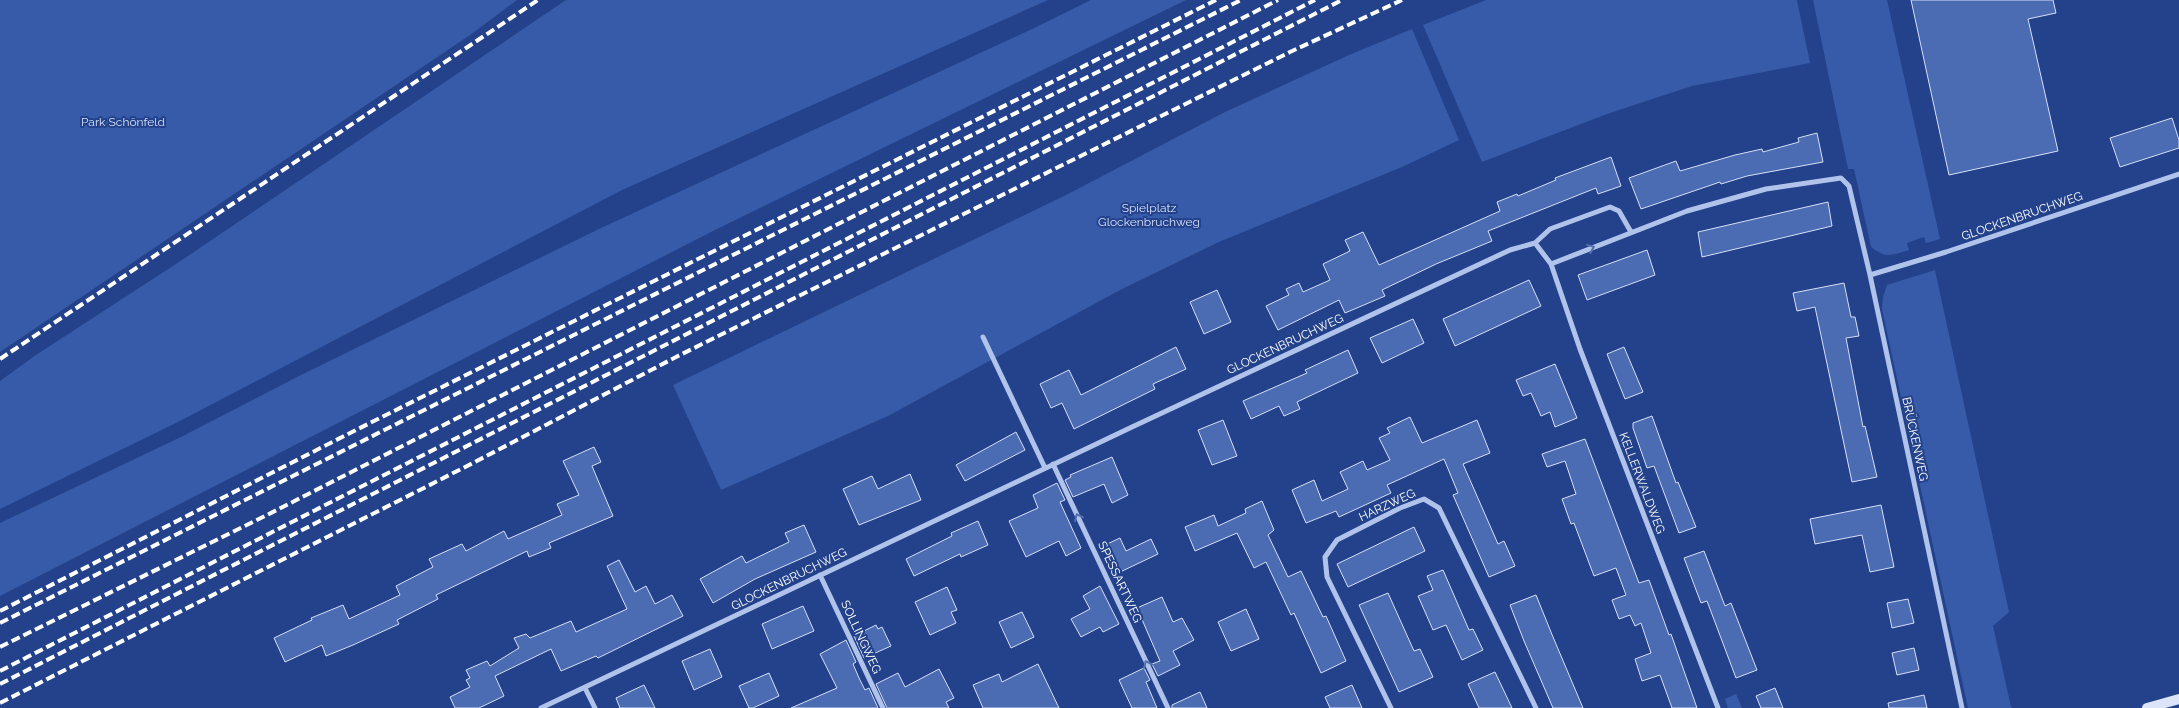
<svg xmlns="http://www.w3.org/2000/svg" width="2179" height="708" font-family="Raleway,sans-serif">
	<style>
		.green { fill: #375ba8 }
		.building { fill: #4b6bb2; stroke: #d5e0f8 }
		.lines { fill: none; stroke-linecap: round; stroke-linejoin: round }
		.street { stroke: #b0c3eb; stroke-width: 5 }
		.secondary { stroke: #dbe4f9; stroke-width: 10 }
		.rail { stroke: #fff; stroke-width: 4; stroke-dasharray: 9 4; stroke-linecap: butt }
		.oneway { stroke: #546fad }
		.labels { text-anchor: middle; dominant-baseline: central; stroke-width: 4; stroke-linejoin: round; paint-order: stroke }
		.park-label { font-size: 12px; fill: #d5e0f8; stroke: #23428b }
		.street-label { font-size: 12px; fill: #fff; stroke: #23428b }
	</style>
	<rect width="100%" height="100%" fill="#23428b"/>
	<!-- green -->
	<path class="green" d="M0,0H517L470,35L0,352Z
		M566,0H1048L622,190L178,422L0,509V381L36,355L182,260Z
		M1091,0H1186L713,231L0,596V523L181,437L299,376L601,228L1030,30Z
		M1486,0H1797L1810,63L1692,86L1607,114L1482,162L1423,25Z
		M1813,0H1887L1940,239L1926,243L1924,237L1907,243L1909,250C1892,255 1886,259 1871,247L1854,169H1848Z
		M1412,29L1459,140L1402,167L1221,241L1120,290L888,416L721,490L673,385L1068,194L1223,113L1349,55Z
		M1935,270L2009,612L1993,626L2011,707L2013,708H1968L1882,309L1883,297L1887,285Z
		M1736,694L1742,708H1728L1725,699Z"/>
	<!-- building -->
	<path class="building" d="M1911,0H2053L2056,13L2028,19L2058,151L1949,175Z
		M2172,118L2179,140V148L2120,167L2110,138Z
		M1817,133L1823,162L1747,176L1721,184L1720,182L1641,209L1629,178L1676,161L1680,171L1735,155L1762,149L1763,152L1799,142L1798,138Z
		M1611,157L1621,186L1598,194L1596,188L1488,231L1492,241L1436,264L1382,290L1385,296L1345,313L1339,300L1278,330L1266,306L1289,295L1286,289L1299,283L1303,292L1330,280L1323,264L1350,251L1345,240L1363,232L1379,265L1500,211L1497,202L1517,194L1518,196L1556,180L1555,178Z
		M1828,202L1832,226L1702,257L1698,232Z
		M1647,250L1655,275L1587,300L1578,275Z
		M1529,280L1541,306L1455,346L1443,319Z
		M1844,283L1851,317H1855L1859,336L1846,338L1863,427L1865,426L1877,477L1852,482L1815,307L1797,311L1793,293Z
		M1217,290L1231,322L1204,334L1190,302Z
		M1413,319L1424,343L1382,363L1370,338Z
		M1176,347L1186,369L1153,384L1155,389L1074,429L1062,403L1051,408L1040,384L1069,370L1081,395Z
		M1624,347L1643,392L1625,399L1607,354Z
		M1348,350L1358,373L1297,402L1300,409L1284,416L1279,406L1251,419L1243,401L1307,373L1305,370Z
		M1555,364L1577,418L1555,427L1550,412L1541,416L1531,393L1523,396L1516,380Z
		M1652,416L1676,483L1678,482L1696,527L1679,533L1654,466L1647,468L1633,428V423Z
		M1410,417L1422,443L1477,420L1490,453L1463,464L1498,544L1504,541L1515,566L1489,577L1453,495L1458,493L1444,459L1387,485L1391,493L1339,517L1336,511L1306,523L1292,490L1314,480L1322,501L1348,489L1340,472L1363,461L1367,470L1390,460L1379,438L1390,433L1387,428Z
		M1223,420L1237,456L1212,465L1198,430Z
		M1016,432L1025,450L965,481L956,465Z
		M1585,439L1639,583L1649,580L1669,635L1671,634L1697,708H1672L1660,675L1642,681L1635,659L1651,653L1641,623L1635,626L1630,615L1619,619L1612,600L1626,595L1616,568L1594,576L1574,523L1571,524L1562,499L1576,494L1565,461L1547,467L1542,454Z
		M594,447L601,462L592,466L613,516L549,543L551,548L529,557L527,551L436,595L438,599L397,620L399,624L353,645L326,656L322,645L285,662L274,638L312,620L311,618L343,605L349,619L400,595L396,586L433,567L429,559L462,544L466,551L504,531L508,539L562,515L557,504L579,495L563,461Z
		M1112,457L1128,495L1112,503L1104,484L1073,497L1065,480L1071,477L1070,475Z
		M910,474L921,500L859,525L843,489L872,476L878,489Z
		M1057,483L1065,500L1060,502L1081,548L1066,556L1059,541L1026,557L1009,521L1038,508L1033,495Z
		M1262,501L1274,530L1268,535L1288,577L1301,571L1323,617L1326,616L1346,661L1321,673L1294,613L1291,615L1266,562L1254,568L1237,533L1195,551L1185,527L1214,515L1218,526L1246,513L1245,509Z
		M1881,505L1894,567L1870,572L1862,535L1815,544L1810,519Z
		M978,521L988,545L961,557L960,554L914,576L906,559L952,536L951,533Z
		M804,525L816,552L755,579L713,603L700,579L742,556L746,563L789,542L785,533Z
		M1414,527L1425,551L1348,587L1337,564Z
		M1120,538L1126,551L1151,539L1158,554L1118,573L1105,545Z
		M1704,551L1725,606L1731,603L1757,670L1736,678L1707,601L1701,603L1684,558Z
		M619,560L635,592L646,586L655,604L672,595L683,616L598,658L596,656L561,671L551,649L495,676L504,696L479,708H455L450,697L470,687L466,680L470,678L466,670L487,661L490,666L519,648L514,638L526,634L530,638L571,621L576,632L627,609L607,566Z
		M1443,570L1469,630L1473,629L1483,650L1462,660L1446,625L1433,630L1418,596L1433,590L1427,576Z
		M1100,586L1119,624L1103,632L1100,627L1081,637L1071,619L1090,609L1083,596Z
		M947,587L957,610L951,612L956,623L930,635L915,602Z
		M1388,593L1414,651L1420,649L1433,677L1399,692L1359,605Z
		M1536,595L1553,637L1583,708H1553L1524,641L1510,605Z
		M1162,597L1173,622L1182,618L1194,640L1173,651L1180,665L1158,676L1152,664L1160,661L1137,608Z
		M1908,599L1914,623L1892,628L1887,603Z
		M803,606L814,631L772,649L762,624Z
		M1246,609L1259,639L1231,651L1218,622Z
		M1022,612L1034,637L1011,648L999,622Z
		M876,625L878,629L882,627L891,646L864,658L854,636Z
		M846,640L856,662L853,664L859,678L865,690L869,688L878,708H791L837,688L820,654Z
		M1914,648L1919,670L1897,675L1892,653Z
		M710,649L722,677L694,690L682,661Z
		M1038,664L1059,708H983L973,685L999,674L1002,682Z
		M1144,668L1150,680L1146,682L1157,708H1132L1119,680Z
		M939,669L954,698L946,702L949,708H887L876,684L898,673L905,687Z
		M1495,672L1512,708H1479L1468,684Z
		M769,673L779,696L753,708H749L739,686Z
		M644,685L655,708H620L616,698Z
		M1352,685L1362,708H1330L1325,697Z
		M1775,688L1783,708H1761L1756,696Z
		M1200,692L1207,708H1172V705Z
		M1924,695L1927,708H1889L1888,703Z"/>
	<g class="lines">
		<!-- street -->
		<path class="street" d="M1535,243L1551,264L1580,349L1718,708
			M1551,264L1687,211L1766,189L1841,178L1849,186L1870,275L1962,708
			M1870,275L1946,252L2179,174
			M983,337L1045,468
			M1053,464L1168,708
			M820,575L883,708
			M585,688L595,708
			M541,708L1132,427L1510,250L1535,243L1550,229L1610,207L1619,211L1631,232
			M1391,708L1327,577L1325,557L1337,540L1400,508L1424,499L1439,508L1536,708"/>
		<!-- secondary -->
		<path class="secondary" d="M2147,708L2179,699"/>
		<!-- rail -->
		<path class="rail" d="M0,359L538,0
			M0,611L354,431L1216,0
			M0,623L1241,0
			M0,647L267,515L1278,0
			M0,671L1315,0
			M0,684L1342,0
			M0,703L473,463L678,356L1290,52L1402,0"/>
	</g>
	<!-- one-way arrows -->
	<defs><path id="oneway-chevron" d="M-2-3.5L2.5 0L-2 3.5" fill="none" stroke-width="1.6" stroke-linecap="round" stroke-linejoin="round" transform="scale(1.25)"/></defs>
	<g class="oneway">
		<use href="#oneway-chevron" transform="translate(1591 248) rotate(-22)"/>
		<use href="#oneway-chevron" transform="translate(1078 517) rotate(-115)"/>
		<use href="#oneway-chevron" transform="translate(1147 664) rotate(-115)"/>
	</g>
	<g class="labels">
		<!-- park labels -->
		<g class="park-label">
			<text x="123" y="122">Park Schönfeld</text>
			<text x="1149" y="208">Spielplatz<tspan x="1149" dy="14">Glockenbruchweg</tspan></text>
		</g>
		<!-- street labels -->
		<g class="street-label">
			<text transform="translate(2022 216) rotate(-19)">GLOCKENBRUCHWEG</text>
			<text transform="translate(1285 344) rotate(-25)">GLOCKENBRUCHWEG</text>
			<text transform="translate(1915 439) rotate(78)">BRÜCKENWEG</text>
			<text transform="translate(1642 483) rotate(69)">KELLERWALDWEG</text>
			<text transform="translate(1387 505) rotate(-25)">HARZWEG</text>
			<text transform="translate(789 579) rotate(-26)">GLOCKENBRUCHWEG</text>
			<text transform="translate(1120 582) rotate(65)">SPESSARTWEG</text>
			<text transform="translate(861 637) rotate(65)">SOLLINGWEG</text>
		</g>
	</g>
</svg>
